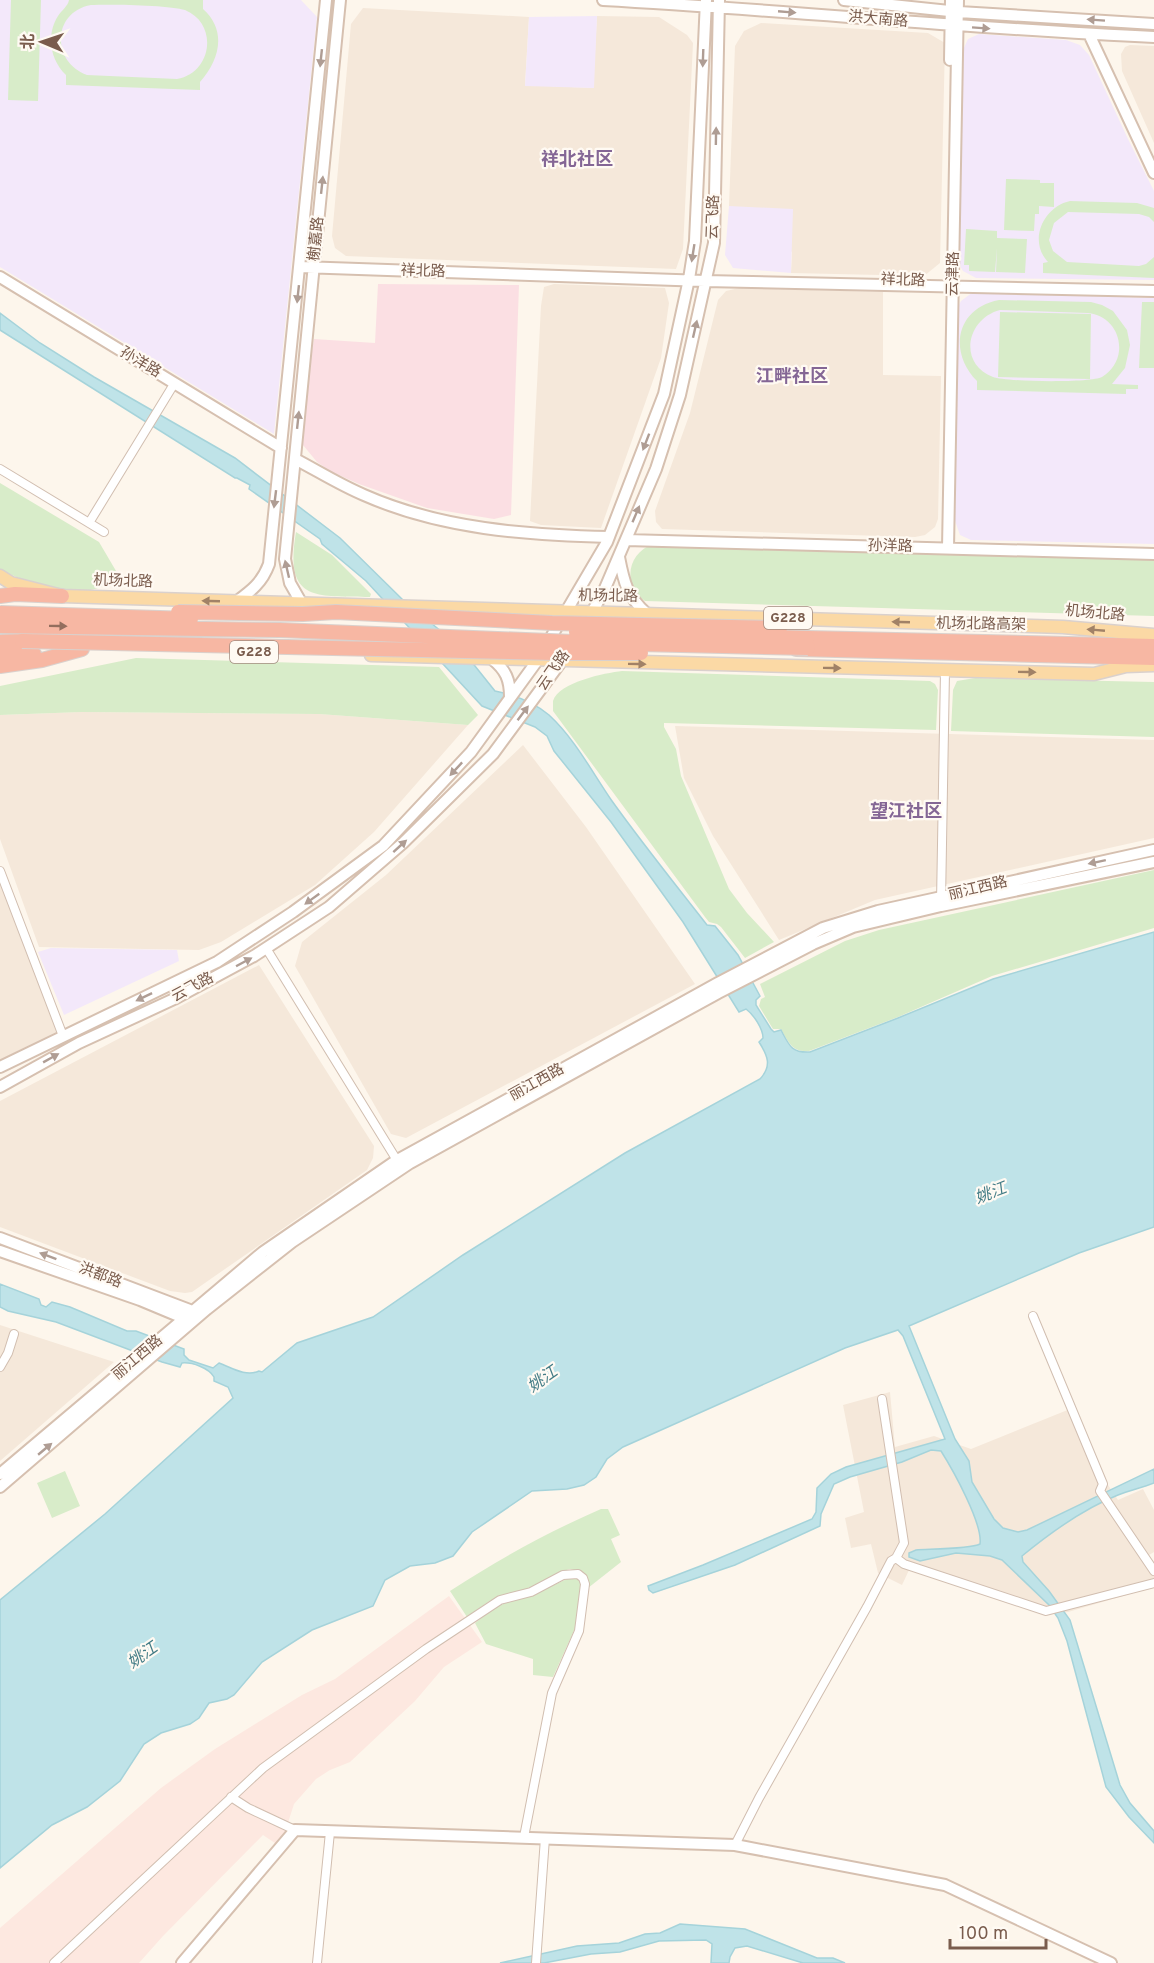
<svg xmlns="http://www.w3.org/2000/svg" width="1154" height="1963" font-family="Overpass,'Noto Sans SC',sans-serif">
	<style>
		.residential { fill: #f5e8da }
		.commercial { fill: #fde8e0 }
		.education { fill: #f3e8fa }
		.medical { fill: #fbdfe3 }
		.green { fill: #d8ecc9; fill-rule: evenodd }
		.water { fill: #bfe3e8; stroke: #a5d3da; stroke-width: 1.5 }
		.lines { fill: none; stroke-linecap: round; stroke-linejoin: round }
		.street-casing { stroke: #d1beb0; stroke-width: 10 }
		.secondary-casing { stroke: #d6c0b0; stroke-width: 14 }
		.primary-casing { stroke: #dad1cd; stroke-width: 15 }
		.highway-casing { stroke: #dad1cd; stroke-width: 16 }
		.street { stroke: #fff; stroke-width: 8 }
		.secondary { stroke: #fff; stroke-width: 10 }
		.primary { stroke: #fbd9a5; stroke-width: 12 }
		.highway { stroke: #f7b7a3; stroke-width: 14 }
		.highway-bridge-casing { stroke: #dad1cd; stroke-width: 16; stroke-linecap: butt }
		.highway-bridge { stroke: #f7b7a3; stroke-width: 14 }
		.oneway { fill: #af9d94 }
		.oneway2 { fill: #a18267 }
		.oneway3 { fill: #936e5e }
		.labels { text-anchor: middle; dominant-baseline: central; stroke-width: 4.5; stroke-linejoin: round; paint-order: stroke }
		.shield { fill: #fffaf3; stroke: #a28b7f; stroke-width: 1.5 }
		.shield-label { font-size: 14px; font-weight: bold; fill: #7a5c4d }
		.street-label { font-size: 15px; fill: #7a5c4d; stroke: #fffaf3 }
		.water-label { font-size: 16px; font-style: italic; fill: #437c86; stroke: #fffaf3 }
		.quarter-label { font-size: 18px; font-weight: bold; fill: #846695; stroke: #fffaf3 }
	</style>
	<rect width="100%" height="100%" fill="#fdf6ec"/>
	<!-- residential -->
	<path class="residential" d="M363,8L529,17L525,85L593,88L597,16L659,17L687,35L693,43L683,249L676,269L346,256L335,248L332,236L351,24Z
		M761,23L928,33L945,43L940,263L924,276L791,273L792,252L729,206L735,46L744,31Z
		M1130,45L1154,46V143L1122,71L1121,54L1125,47Z
		M554,284L665,288L669,303L661,358L601,528L541,525L530,521L541,306L544,287Z
		M739,288L883,292V375L941,376L938,519L935,527L925,535L915,537L662,529L656,522L655,511L690,413L718,300L726,291Z
		M82,712L319,714L468,725L374,832L315,885L221,942L199,950L39,947L0,839V715Z
		M675,726L1154,740V838L875,900L779,940L713,836L684,778Z
		M523,745L586,827L695,984L406,1138L391,1134L295,966L302,942L386,875Z
		M0,883L58,1031L0,1060Z
		M259,965L374,1146L373,1158L367,1170L192,1292L185,1293L170,1291L0,1227V1101Z
		M0,1325L114,1362L0,1461Z
		M890,1392L895,1447L934,1436L971,1449L1075,1407L1108,1485L1118,1500L1143,1489L1154,1510V1552L1149,1555L1154,1563V1587L1068,1612L1046,1615L910,1568L902,1585L878,1573L871,1544L851,1548L845,1518L864,1512L843,1405Z"/>
	<!-- commercial -->
	<path class="commercial" d="M449,1596L482,1642L444,1667L415,1701L350,1762L330,1770L316,1779L294,1804L285,1832L278,1845L263,1835L163,1936L139,1963H0V1928L161,1788L215,1749L302,1695L335,1679Z"/>
	<!-- education -->
	<path class="education" d="M0,0H301L317,17L274,434L0,267Z
		M597,16L594,88L525,86L529,17Z
		M979,34L1066,40L1080,45L1089,55L1128,139L1154,191V280L976,278L963,271L957,261L963,50L968,39Z
		M729,206L793,209L791,273L733,268L725,255Z
		M973,292L1154,298V544L971,540L960,535L954,518L957,309L961,301Z
		M51,948L177,950L179,961L64,1015L38,952Z"/>
	<!-- medical -->
	<path class="medical" d="M378,284L519,285L511,515L494,519L427,508L359,484L330,471L317,462L303,445L306,389L314,339L375,343Z"/>
	<!-- green -->
	<path class="green" d="M11,0H41L38,101L8,100Z
		M69,0H203V9C227,30 220,60 200,82V90L66,85V75C50,60 46,35 58,16C62,10 68,6 69,0ZM91,5C109,4 170,5 185,10C219,24 212,73 177,79L87,75C51,62 52,12 91,5Z
		M1006,179L1040,180V183H1054V207L1039,206V214H1035L1034,231L1004,230Z
		M1070,201L1137,203L1154,208V222L1149,217L1139,214L1068,212L1054,223L1049,240L1053,251L1067,262L1139,266L1146,264L1154,257V278L1043,273V263L1048,262C1028,241 1043,207 1070,201Z
		M966,229L997,231V238L1027,239L1025,273L996,272L997,248L995,272L969,271V265H964Z
		M999,300L1091,302L1102,305L1113,311L1127,330L1130,345L1125,368L1112,384L1138,385V389H1126V394L977,390V381C948,352 956,308 999,300ZM1000,310L1088,313C1107,315 1121,331 1119,351C1118,361 1112,371 1102,377C1091,383 1006,382 993,377C958,364 966,319 1000,310Z
		M1142,302H1154V368H1139Z
		M1000,312L1091,314L1090,379L998,377Z
		M0,483L99,542L119,576C113,580 105,585 98,588C67,598 28,582 0,570Z
		M296,532L332,555L371,594L370,597C315,596 284,602 296,532Z
		M654,544L1154,560V616L645,601C622,585 627,552 654,544Z
		M136,658L439,667L478,715L468,725L319,714L82,712L0,715V686Z
		M622,671L930,681L935,684L938,690L936,730L664,723V727L676,749L681,776L729,889L747,913L774,942L745,958L721,927L717,924L709,922L705,917L553,711C553,710 553,702 553,701C559,682 605,673 622,671Z
		M975,678L1154,682V737L951,731L953,690L957,681Z
		M1154,870V928L992,976L898,1017L809,1051C792,1052 789,1043 781,1029H773L759,1006L761,999L765,997L760,984L845,941L879,930Z
		M65,1471L80,1506L52,1518L37,1483Z
		M601,1509H608L620,1535L611,1539L621,1562L588,1588L587,1577L578,1571L570,1569L559,1572L530,1589L502,1595L488,1602L467,1617L450,1591C501,1558 546,1533 601,1509Z
		M569,1578L578,1579L581,1584L576,1626L553,1677L533,1675V1659L486,1644L475,1623L494,1608L512,1600L532,1595Z"/>
	<!-- water -->
	<path class="water" d="M0,313L40,343L94,377L235,458L340,538L403,600L459,646L495,691C514,695 535,703 549,715C575,739 592,772 612,801C642,843 675,884 707,925L715,926L738,955L760,996L756,1000V1005L771,1029L774,1032L781,1030C789,1045 791,1053 810,1052L898,1018L993,979L1154,932V1227L1079,1253L909,1326L955,1439L969,1461L972,1482L994,1519L1003,1528L1018,1532L1027,1530L1154,1469V1483C1142,1488 1130,1490 1118,1495C1085,1508 1050,1533 1022,1556L1023,1562L1049,1591L1070,1620L1120,1785L1130,1803L1154,1831V1843L1129,1817L1106,1787L1067,1641L1058,1618L1049,1605L1002,1560L990,1556L956,1553L920,1561L909,1557V1553L916,1550C930,1549 970,1549 980,1544C983,1524 953,1470 941,1451L931,1450L902,1462L850,1477L834,1484L821,1514L820,1526L735,1565L653,1593L649,1590L648,1586L703,1565L812,1519L816,1512L817,1488L831,1474L846,1467L945,1439L903,1336L898,1330L845,1348L623,1447L607,1459L596,1477L584,1485L567,1489L532,1491L472,1532L453,1556L435,1563L410,1566L385,1580L373,1606L312,1630L262,1662L234,1695L227,1699L209,1703L199,1718L190,1724L161,1733L144,1744L120,1781L87,1807L52,1825L0,1868V1600L105,1514L233,1398L228,1387L214,1381V1377C209,1368 192,1362 182,1363L180,1367L162,1362L56,1322L8,1311L0,1307V1284L39,1299L41,1305L46,1307L52,1302L70,1307L127,1331H136L184,1349V1355L189,1360L213,1368L219,1363C232,1368 246,1377 259,1371L262,1372L297,1343L373,1317L463,1255L625,1153L760,1079C772,1066 768,1056 759,1042L763,1038C763,1029 754,1015 746,1009L739,1012L683,922L611,822L554,751L547,736L535,727L482,706L366,581L322,544L320,539L249,489L250,485L237,478H235L0,330Z
		M680,1924L745,1929L817,1958H833L845,1963H803L747,1946L735,1948L730,1957L729,1963H711L712,1944L706,1940L659,1941L620,1952L591,1954L544,1963H500L577,1946L619,1943L645,1934L660,1933Z"/>
	<g class="lines">
		<defs>
			<path id="street" d="M0,469L104,532
				M89,523L174,384
				M0,871L63,1036
				M941,902L945,671
				M266,948L398,1162
				M1033,1316L1103,1484L1100,1491L1154,1571
				M0,1367L8,1353L14,1334
				M896,1558L904,1564L1046,1611L1154,1583
				M231,1797L248,1808L295,1830
				M735,1845L759,1798L867,1607L891,1561L896,1558L904,1543L882,1399
				M54,1963L263,1768L426,1649L500,1600L531,1592L563,1575L578,1574L583,1578L585,1584L579,1631L552,1693L524,1837
				M317,1963L330,1832
				M536,1963L545,1838"/>
			<path id="secondary" d="M603,0C787,10 970,29 1154,37
				M844,0L959,12L1154,24
				M1089,34L1154,173
				M950,60L951,0
				M301,267L705,281L1154,291
				M0,277L281,448
				M295,459C318,471 340,485 364,495C441,529 526,535 609,537
				M626,540L1154,554
				M948,548L958,0
				M619,557C624,583 627,596 647,614
				M236,602C251,591 262,583 269,564L326,0
				M302,604L290,583L285,559L340,0
				M588,619L603,593L656,469L680,395L714,243L719,0
				M492,659C506,670 510,680 510,697
				M0,1067L217,962L293,912L383,846L471,752L537,661L607,542L664,394L689,279L695,241L706,0
				M0,1087L79,1043L174,999L254,956L329,907L403,843L493,754L566,655
				M0,1238L195,1312
				M0,1251L140,1300L188,1320
				M0,1474L263,1252L394,1162L718,983L823,928L878,911L1154,850
				M0,1487L207,1309L292,1242L410,1163L718,993L813,944L853,927L941,906L1154,862
				M182,1963L295,1830L735,1845L945,1885L1111,1963"/>
			<path id="primary" d="M0,576L11,583L62,596L1063,627L1154,635
				M371,655L1094,674L1126,666L1154,665"/>
			<path id="highway" d="M0,596L15,594L62,596
				M807,638L1154,646
				M0,642L22,641
				M796,649L1154,658
				M0,654H34
				M0,666L42,660L82,649"/>
		</defs>
		<!-- street casing -->
		<use href="#street" class="street-casing"/>
		<!-- secondary casing -->
		<use href="#secondary" class="secondary-casing"/>
		<!-- primary casing -->
		<use href="#primary" class="primary-casing"/>
		<!-- highway casing -->
		<use href="#highway" class="highway-casing"/>
		<!-- street -->
		<use href="#street" class="street"/>
		<!-- secondary -->
		<use href="#secondary" class="secondary"/>
		<!-- primary -->
		<use href="#primary" class="primary"/>
		<!-- highway -->
		<use href="#highway" class="highway"/>
		<defs>
			<path id="highway-bridge" d="M178,612L303,614L336,612L552,623L780,628
				M0,613L191,619
				M0,626L280,630L597,643L808,648
				M576,632L807,638
				M22,641L555,653H641"/>
		</defs>
		<!-- highway-bridge casing -->
		<use href="#highway-bridge" class="highway-bridge-casing"/>
		<!-- highway-bridge -->
		<use href="#highway-bridge" class="highway-bridge"/>
	</g>
	<!-- one-way arrows -->
	<defs><path id="oneway-solid" d="M-6-.8H1V-3.2L6.5 0L1 3.2V.8H-6Z" transform="scale(1.5)"/></defs>
	<g class="oneway">
		<use href="#oneway-solid" transform="translate(787 12) rotate(5)"/>
		<use href="#oneway-solid" transform="translate(1096 20) rotate(-176)"/>
		<use href="#oneway-solid" transform="translate(981 28) rotate(4)"/>
		<use href="#oneway-solid" transform="translate(321 58) rotate(96)"/>
		<use href="#oneway-solid" transform="translate(703 58) rotate(92)"/>
		<use href="#oneway-solid" transform="translate(716 136) rotate(-89)"/>
		<use href="#oneway-solid" transform="translate(322 185) rotate(-84)"/>
		<use href="#oneway-solid" transform="translate(693 253) rotate(99)"/>
		<use href="#oneway-solid" transform="translate(298 294) rotate(96)"/>
		<use href="#oneway-solid" transform="translate(695 329) rotate(-77)"/>
		<use href="#oneway-solid" transform="translate(298 420) rotate(-84)"/>
		<use href="#oneway-solid" transform="translate(646 442) rotate(111)"/>
		<use href="#oneway-solid" transform="translate(275 499) rotate(97)"/>
		<use href="#oneway-solid" transform="translate(636 514) rotate(-67)"/>
		<use href="#oneway-solid" transform="translate(287 569) rotate(-103)"/>
		<use href="#oneway-solid" transform="translate(523 713) rotate(-53)"/>
		<use href="#oneway-solid" transform="translate(456 769) rotate(133)"/>
		<use href="#oneway-solid" transform="translate(400 846) rotate(-42)"/>
		<use href="#oneway-solid" transform="translate(1097 862) rotate(168)"/>
		<use href="#oneway-solid" transform="translate(312 899) rotate(144)"/>
		<use href="#oneway-solid" transform="translate(244 962) rotate(-28)"/>
		<use href="#oneway-solid" transform="translate(144 997) rotate(154)"/>
		<use href="#oneway-solid" transform="translate(51 1058) rotate(-29)"/>
		<use href="#oneway-solid" transform="translate(48 1256) rotate(-159)"/>
		<use href="#oneway-solid" transform="translate(45 1449) rotate(-40)"/>
	</g>
	<g class="oneway2">
		<use href="#oneway-solid" transform="translate(211 601) rotate(-178)"/>
		<use href="#oneway-solid" transform="translate(901 622) rotate(-178)"/>
		<use href="#oneway-solid" transform="translate(1096 630) rotate(-175)"/>
		<use href="#oneway-solid" transform="translate(637 664) rotate(1)"/>
		<use href="#oneway-solid" transform="translate(832 668) rotate(1)"/>
		<use href="#oneway-solid" transform="translate(1027 672) rotate(1)"/>
	</g>
	<use class="oneway3" href="#oneway-solid" transform="translate(58 626) rotate(1)"/>
	<g class="labels">
		<!-- shield labels -->
		<g class="shield">
			<rect x="764" y="607" width="48" height="22" rx="4.5"/>
			<rect x="230" y="641" width="48" height="22" rx="4.5"/>
		</g>
		<g class="shield-label">
			<text x="788" y="618">G228</text>
			<text x="254" y="652">G228</text>
		</g>
		<!-- street labels -->
		<g class="street-label">
			<text transform="translate(878 20) rotate(5)">洪大南路</text>
			<text transform="translate(714 217) rotate(-88)">云飞路</text>
			<text transform="translate(317 239) rotate(-84)">榭嘉路</text>
			<text transform="translate(423 272) rotate(2)">祥北路</text>
			<text transform="translate(954 274) rotate(-89)">云津路</text>
			<text transform="translate(903 281) rotate(2)">祥北路</text>
			<text transform="translate(140 363) rotate(31)">孙洋路</text>
			<text transform="translate(890 547) rotate(1)">孙洋路</text>
			<text transform="translate(123 582) rotate(2)">机场北路</text>
			<text transform="translate(608 597) rotate(1)">机场北路</text>
			<text transform="translate(1095 614) rotate(5)">机场北路</text>
			<text transform="translate(981 625) rotate(1)">机场北路高架</text>
			<text transform="translate(554 671) rotate(-55)">云飞路</text>
			<text transform="translate(978 889) rotate(-13)">丽江西路</text>
			<text transform="translate(193 988) rotate(-28)">云飞路</text>
			<text transform="translate(537 1083) rotate(-29)">丽江西路</text>
			<text transform="translate(100 1276) rotate(21)">洪都路</text>
			<text transform="translate(138 1358) rotate(-40)">丽江西路</text>
		</g>
		<!-- water labels -->
		<g class="water-label">
			<text transform="translate(991 1194) rotate(-21)">姚江</text>
			<text transform="translate(543 1380) rotate(-35)">姚江</text>
			<text transform="translate(143 1656) rotate(-35)">姚江</text>
		</g>
		<!-- quarter labels -->
		<g class="quarter-label">
			<text x="577" y="160">祥北社区</text>
			<text x="792" y="377">江畔社区</text>
			<text x="906" y="812">望江社区</text>
		</g>
	</g>
	<!-- north arrow -->
	<g transform="translate(42 42) rotate(272)" stroke="#fffaf3" stroke-width="4.5" paint-order="stroke">
	<path d="M0-4.5L10 22L0 15L-10 22Z" fill="#7a5c4d"/>
	<text y="-9" font-size="16" font-weight="bold" text-anchor="middle" fill="#7a5c4d">北</text>
	</g>
	<!-- scale -->
	<path d="M950 1939v9h96v-9" fill="none" stroke="#7a5c4d" stroke-width="3"/>
	<text x="959" y="1939" font-size="18" fill="#7a5c4d" stroke="#fffaf3" stroke-width="4.5" paint-order="stroke">100 m</text>
</svg>
